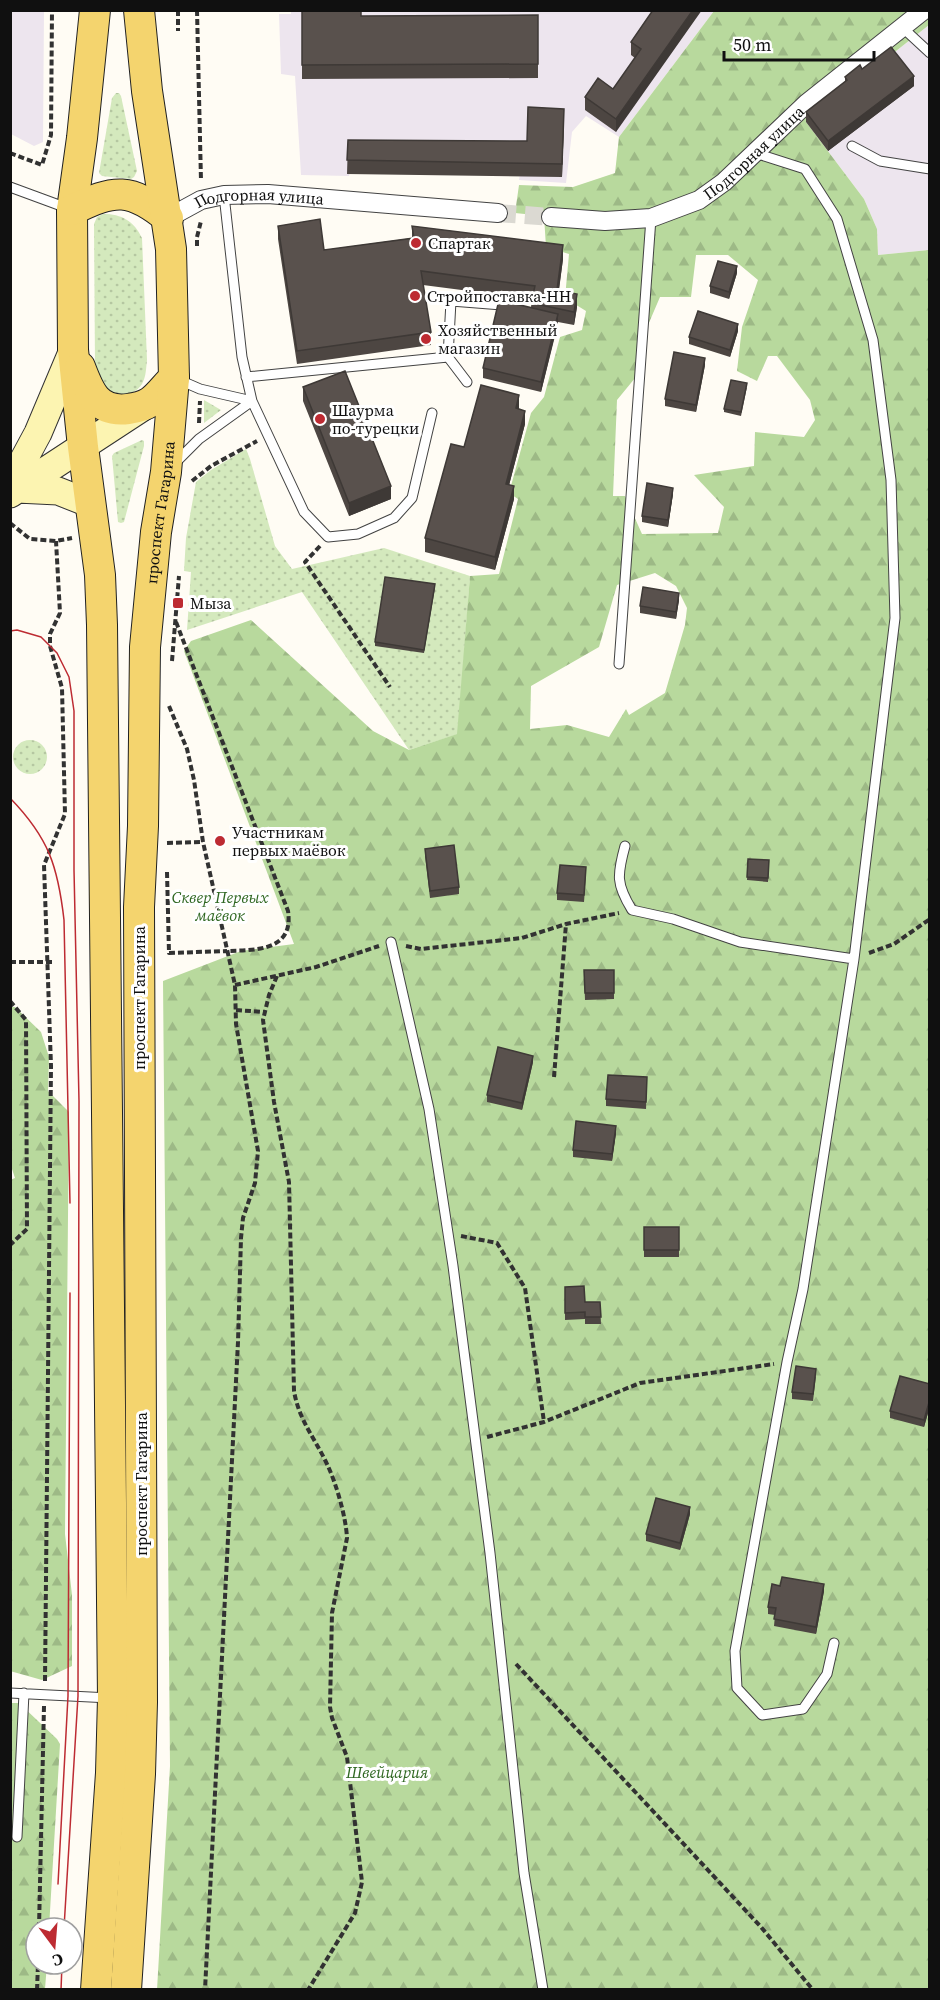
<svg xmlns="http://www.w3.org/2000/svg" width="940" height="2000" font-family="'Source Serif 4',serif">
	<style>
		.industrial { fill: #ede5ee }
		.grass { fill: url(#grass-dots) }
		.forest { fill: url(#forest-firs); fill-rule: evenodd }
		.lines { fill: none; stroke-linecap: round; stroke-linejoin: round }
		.minor-tunnel { stroke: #dbd9d2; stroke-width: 18; stroke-dasharray: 18 9; stroke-linecap: butt }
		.service-casing { stroke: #434343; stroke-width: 11 }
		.minor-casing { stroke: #434343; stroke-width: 20 }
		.secondary-casing { stroke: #323232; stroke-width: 29 }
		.primary-casing { stroke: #212121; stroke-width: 32 }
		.path { stroke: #323232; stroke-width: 4; stroke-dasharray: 6 3; stroke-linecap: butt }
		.service { stroke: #fff; stroke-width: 9 }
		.minor { stroke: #fff; stroke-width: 18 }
		.secondary { stroke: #fcf4b1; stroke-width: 27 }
		.primary { stroke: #f4d46e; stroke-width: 30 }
		.tram { stroke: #bd2b32; stroke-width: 1.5 }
		.wall { fill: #4d4642 }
		.shaded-wall { fill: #3e3936 }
		.building { fill: #59514d; stroke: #3e3936; stroke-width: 1.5 }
		.poi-dot { fill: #bd2b32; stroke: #fff; stroke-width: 2 }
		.labels { text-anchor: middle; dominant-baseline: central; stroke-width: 6; stroke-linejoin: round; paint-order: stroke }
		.street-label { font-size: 16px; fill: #101010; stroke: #fff }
		.poi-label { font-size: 16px; fill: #101010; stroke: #fff; text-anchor: start }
		.park-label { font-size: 16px; font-style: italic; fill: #2f6721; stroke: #fff }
	</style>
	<defs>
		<pattern id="grass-dots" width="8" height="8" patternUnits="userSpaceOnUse" patternTransform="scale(1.5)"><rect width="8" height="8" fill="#d4e9bd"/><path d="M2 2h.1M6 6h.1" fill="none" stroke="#b5c7a1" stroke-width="1.8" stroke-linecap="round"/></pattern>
		<pattern id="forest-firs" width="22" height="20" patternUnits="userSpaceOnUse" patternTransform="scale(1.5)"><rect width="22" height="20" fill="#b8d99d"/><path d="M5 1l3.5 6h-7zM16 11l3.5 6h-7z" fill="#9db986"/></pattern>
	</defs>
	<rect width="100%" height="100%" fill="#fffcf4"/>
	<!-- industrial -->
	<path class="industrial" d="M291,10L714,11L619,137L586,116L572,132L566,183L519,180L522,161L354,153L349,176L301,175L295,76L281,74L279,14H291Z
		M10,11H44L43,142L34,146L11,134Z
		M929,25V250L878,255L877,229L864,199L806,122Z"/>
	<!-- grass -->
	<path class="grass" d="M116,93H119L121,96L137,171L134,177L131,179L102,176L99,173L112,98Z
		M103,214C122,214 134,221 142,238L147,360C146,369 146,377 142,384C132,399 112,397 102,383C98,378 97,370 95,364L94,224L97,217Z
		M204,400L221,410L204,423Z
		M142,440L144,441V446L124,522L121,523L118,522L112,456L114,453Z
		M246,449L250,459L275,546L292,569L384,548L470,576L458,734L409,750L302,592L187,630L191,572L184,571L186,538L196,482L211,470Z
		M13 757a17 17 0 1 1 34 0a17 17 0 1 1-34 0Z"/>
	<!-- forest -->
	<path class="forest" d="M714,11H929V25L806,122L864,199L877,229L878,255L929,250V1989L157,1990L170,1766L163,981L241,951L294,944L184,651L191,641L251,620L373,731L409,750L457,734L470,576L499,574L518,499L509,493L531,413L544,397L560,337L582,330L586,311L565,298L569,254L546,247L544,216L515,213L519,185L573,187L615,173L619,137ZM696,255H728L758,280L742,327L737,371L757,381L768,356H777L810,400L815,420L804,437L755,432L754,466L694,475L724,507L718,533L642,534L625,496H613L617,400L640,372L642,339L660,297H691ZM655,573L676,586L687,608L685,625L665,693L629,715L626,709L609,737L567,725L530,729L531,686L599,647L617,585Z
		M11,1007H15L41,1032L49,1057L48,1091L69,1112L65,1534L72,1595V1666L42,1680L10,1671V1180L15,1178L10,1163Z
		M10,1703H19L57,1739L60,1744L49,1928H36V1964H47L45,1989H11Z"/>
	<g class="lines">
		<!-- minor-tunnel -->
		<path class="minor-tunnel" d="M498,213L551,217"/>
		<defs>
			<path id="service" d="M903,28L930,53
				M852,146L880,161L930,169
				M755,153L805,169L837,219L873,340L891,480L895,618L854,959L803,1289L787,1362L735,1651L737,1688L762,1715L803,1709L827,1674L834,1643
				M10,187L67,208
				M224,195L242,357L252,401L304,512L328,537L358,534L394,518L412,498L432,413
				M448,357L451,301L502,305
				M246,377L448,357L467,382
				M177,379L200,389L252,401
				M175,463L199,439L252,401
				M619,664L651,218
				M625,846C617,875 616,884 632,910L673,919L740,942L854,959
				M391,942L429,1109L453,1266L490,1553L524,1873L543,1990
				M10,1693L110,1698
				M17,1837L24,1693"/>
			<g id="minor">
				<path id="s1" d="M551,217L605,221L651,218L699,200L724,182L807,103L924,10"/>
				<path id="s2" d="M168,218L201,200L224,195L268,194L498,213"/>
			</g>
			<path id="secondary" d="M10,485L38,433L73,350
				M17,489L58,491L91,504
				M10,494L149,403"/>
			<g id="primary">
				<path d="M95,10L82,138L72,210L73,350L83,447L100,575L102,625L113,1698L111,1773L96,1990"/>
				<path d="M72,210C115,189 130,187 168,218"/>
				<path d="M80,367C89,391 97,413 128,409C135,408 144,406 150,402C159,396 166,385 174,378"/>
				<path id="s3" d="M126,1990L140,1774L142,1702L139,907L143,826L145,647L156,532L166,472L174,378L171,249L147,91L139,10"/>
			</g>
		</defs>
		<!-- service casing -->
		<use href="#service" class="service-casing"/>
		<!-- minor casing -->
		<use href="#minor" class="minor-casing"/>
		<!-- secondary casing -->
		<use href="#secondary" class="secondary-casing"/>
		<!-- primary casing -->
		<use href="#primary" class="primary-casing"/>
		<!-- path -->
		<path class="path" d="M178,10V31
			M197,10L201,181
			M10,153L42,165L51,135L52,10
			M197,246V237L201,221
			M199,423L200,401
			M192,481L211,466L257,441
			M10,523L30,539L56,541L72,538
			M320,546L305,562L390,687
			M176,622L288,911C294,951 256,950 228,951
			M172,661L179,576
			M169,706L187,749L194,780L203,842L235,985L236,1024L258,1151L255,1183L243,1218L241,1238L238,1342L205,1990
			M167,843L203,842
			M167,872L169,953L227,951
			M406,946L421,949L522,938L566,924L619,913
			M869,953L894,944L930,919
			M10,962H55
			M277,976L269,995L263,1020L274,1102L289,1182L294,1391C299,1420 314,1437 326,1462C336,1482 346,1517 347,1538L332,1613L330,1707L332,1718L347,1757L362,1882L355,1913L308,1990
			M235,985L316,967L379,946
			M10,1001L26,1020L27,1229L10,1245
			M236,1010L264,1012
			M554,1077L566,924
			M461,1236L497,1243L525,1288L544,1422
			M487,1437L544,1422L640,1383L774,1364
			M516,1664L761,1927L813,1990
			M45,1681L51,1066L44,865L65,814L62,688L50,646V634L60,613L56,541
			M39,1928L44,1706
			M37,1990L38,1964"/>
		<!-- service -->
		<use href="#service" class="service"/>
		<!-- minor -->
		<use href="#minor" class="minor"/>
		<!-- secondary -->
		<use href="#secondary" class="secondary"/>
		<!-- primary -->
		<use href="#primary" class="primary"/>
		<!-- tram -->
		<path class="tram" d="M10,631L17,630L41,637L57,653L69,677L74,711V870L79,1101L78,1696L64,1928
			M10,798C49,838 58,867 64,920L70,1203
			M58,1884L68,1696L70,1293
			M61,1990L62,1964"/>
	</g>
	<!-- wall -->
	<path class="wall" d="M302,10L361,16L538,15V78L302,79Z
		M653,10L616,132L585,110V97L613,89L635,58L631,55V42Z
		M862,69L914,86L828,151L806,122V112L845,82V77Z
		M564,122L562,177L347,174L348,140L527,141Z
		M278,226L324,250L412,238V226L563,259L559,290L577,307L574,325L558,322L541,392L483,378V368L531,307L532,299L423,285L431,332V345L297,364L278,239Z
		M737,273L729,299L710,293V286Z
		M738,331L730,357L689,344V337Z
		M705,365L696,412L665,406V399Z
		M303,387L391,499L349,516L303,401Z
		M747,387L741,416L724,412V409Z
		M519,409L525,424L509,485L514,499L495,570L425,552V538L464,447Z
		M673,494L668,527L642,522V516Z
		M435,588L424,653L375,646V642Z
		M679,600L676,619L640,613V606Z
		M425,849L459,887V894L430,898L425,856Z
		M748,859L769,860L768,882L747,880Z
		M586,874L584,902L557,900V893Z
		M584,970H614V999L585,1000Z
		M533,1062L522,1110L487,1102V1095Z
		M647,1084L646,1109L606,1106V1099Z
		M616,1133L612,1161L573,1157V1150Z
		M644,1227H679V1257H644Z
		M565,1287L585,1302H600L601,1324H585V1319L565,1320Z
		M816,1376L813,1401L792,1399V1392Z
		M930,1384V1406L924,1427L890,1418V1411Z
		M690,1514L680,1550L646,1541V1534Z
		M824,1591L816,1634L774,1626L775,1615L768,1614V1607Z"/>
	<!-- shaded-wall -->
	<path class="shaded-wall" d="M693,10H702L616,132V119Z
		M914,76V86L828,151V141Z
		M564,109V122L562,177V164Z
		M563,245V259L557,303V290Z
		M737,266V273L729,299V292Z
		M577,294V307L574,325V312Z
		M558,314V324L541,392V382Z
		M738,324V331L730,357V350Z
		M705,358V365L696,412V405Z
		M519,395V408L516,421V408Z
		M525,411V424L506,497V484Z
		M391,486V499L349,516V503Z
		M514,486V499L495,570V557Z
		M673,488V494L668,527V520Z
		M679,593V600L676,619V612Z
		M533,1056V1062L522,1110V1103Z
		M616,1126V1133L612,1161V1154Z
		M930,1399V1406L924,1427V1420Z
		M690,1507V1514L680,1550V1543Z
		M824,1584V1591L816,1634V1627Z"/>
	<!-- building -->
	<path class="building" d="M302,10H361V16L538,15V64L302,65Z
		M653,10H693L616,119L585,97L598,78L613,89L641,49L631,42Z
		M891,47L914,76L828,141L806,112L847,80L845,77L860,65L862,69Z
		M528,107L564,109L562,164L347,160L348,140L527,141Z
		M320,219L324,250L414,238L412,226L563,245L557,290L577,294L574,312L531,303L535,286L421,271L431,332L297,351L278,226Z
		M718,261L737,266L729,292L710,286Z
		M499,300L558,314L541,382L483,368Z
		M698,311L738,324L730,350L689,337Z
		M674,352L705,358L696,405L665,399Z
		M345,371L391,486L349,503L303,387Z
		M731,380L747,383L741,412L724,409Z
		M481,385L519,395L516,408L525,411L506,484L514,486L495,557L425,538L451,444L464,447Z
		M647,483L673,488L668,520L642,516Z
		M385,577L435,584L424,650L375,642Z
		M643,587L679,593L676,612L640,606Z
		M454,845L459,887L430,891L425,849Z
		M748,859L769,860L768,878L747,877Z
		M560,865L586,867L584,895L557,893Z
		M584,970H614V993H585Z
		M498,1047L533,1056L522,1103L487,1095Z
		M608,1075L647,1077L646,1102L606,1099Z
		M576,1121L616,1126L612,1154L573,1150Z
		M644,1227H679V1250H644Z
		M584,1286L585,1302H600L601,1317H585V1312L565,1313V1287Z
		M796,1366L816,1369L813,1394L792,1392Z
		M900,1376L930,1384V1399L924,1420L890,1411Z
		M656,1498L690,1507L680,1543L646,1534Z
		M782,1577L824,1584L816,1627L774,1619L776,1608L768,1607L772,1584L780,1586Z"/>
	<!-- markers -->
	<g class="poi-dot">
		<circle cx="416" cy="243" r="6"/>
		<circle cx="415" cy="296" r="6"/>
		<circle cx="426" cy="339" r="6"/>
		<circle cx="320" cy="419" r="6"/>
		<rect x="172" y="597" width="12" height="12" rx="3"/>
		<circle cx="220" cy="841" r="6"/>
	</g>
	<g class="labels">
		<!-- street labels -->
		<g class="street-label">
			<text stroke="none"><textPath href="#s1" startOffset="224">Подгорная улица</textPath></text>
			<text stroke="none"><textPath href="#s2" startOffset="96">Подгорная улица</textPath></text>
			<text stroke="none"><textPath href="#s3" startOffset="1479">проспект Гагарина</textPath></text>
			<text transform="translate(139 998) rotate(-90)">проспект Гагарина</text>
			<text transform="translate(141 1484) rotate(-90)">проспект Гагарина</text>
		</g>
		<!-- poi labels -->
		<g class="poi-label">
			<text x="428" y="243">Спартак</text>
			<text x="427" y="296">Стройпоставка-НН</text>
			<text x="438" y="330">Хозяйственный<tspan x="438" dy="18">магазин</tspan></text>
			<text x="332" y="410">Шаурма<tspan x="332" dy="18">по-турецки</tspan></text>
			<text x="190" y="603">Мыза</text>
			<text x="232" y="832">Участникам<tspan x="232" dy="18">первых маёвок</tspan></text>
		</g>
		<!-- park labels -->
		<g class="park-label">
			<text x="220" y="897">Сквер Первых<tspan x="220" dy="18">маёвок</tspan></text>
			<text x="387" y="1772">Швейцария</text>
		</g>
	</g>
	<!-- border -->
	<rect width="940" height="2000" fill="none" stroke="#101010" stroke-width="24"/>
	<!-- north arrow -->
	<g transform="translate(54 1946) rotate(164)"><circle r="28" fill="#ffffff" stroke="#9f9f9f" stroke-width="1.5"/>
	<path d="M0-4.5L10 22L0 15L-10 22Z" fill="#bd2b32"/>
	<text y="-9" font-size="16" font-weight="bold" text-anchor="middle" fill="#101010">С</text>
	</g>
	<!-- scale -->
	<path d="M724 51v9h150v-9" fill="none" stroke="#101010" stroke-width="3"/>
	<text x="733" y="51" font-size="18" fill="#101010" stroke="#ffffff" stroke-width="4.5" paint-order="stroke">50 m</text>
</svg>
